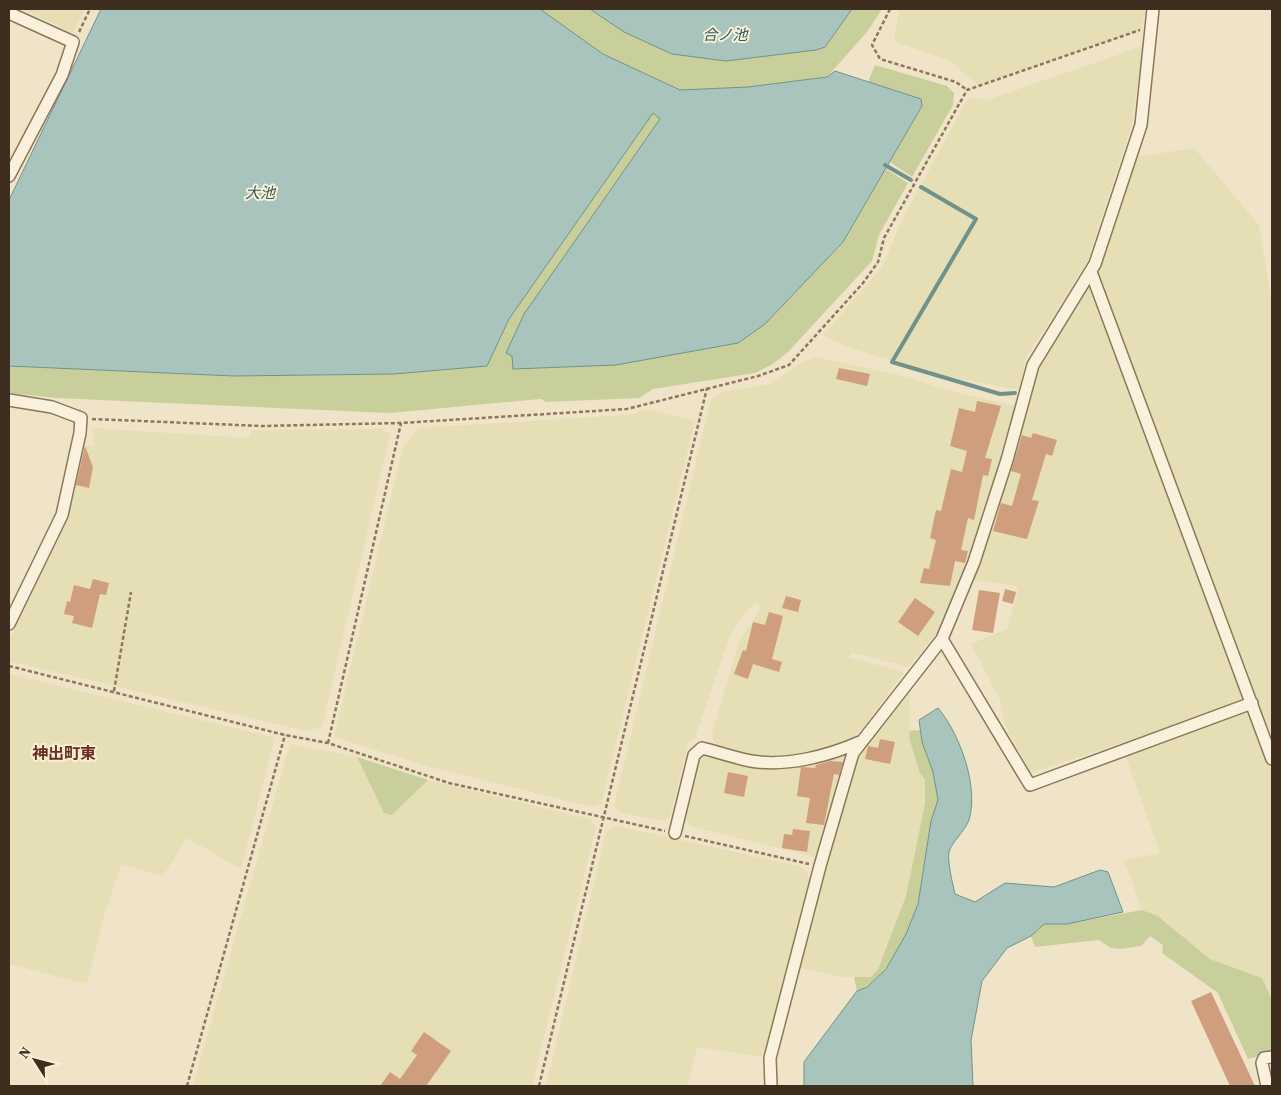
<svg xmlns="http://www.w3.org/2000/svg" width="1281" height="1095" font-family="'Source Serif 4','Noto Sans JP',serif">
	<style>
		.farmland { fill: #e6deb5 }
		.green { fill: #c9cf9b }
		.water { fill: #a9c4bc; stroke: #6f938a }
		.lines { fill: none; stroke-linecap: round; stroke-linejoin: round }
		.stream { stroke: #6f938a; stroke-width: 4 }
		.building { fill: #cf9f7d }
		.street-casing { stroke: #8d765c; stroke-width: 14 }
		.path { stroke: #8d765c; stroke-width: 2.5; stroke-dasharray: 4 2.5; stroke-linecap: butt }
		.street { stroke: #faf1dc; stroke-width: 11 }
		.labels { text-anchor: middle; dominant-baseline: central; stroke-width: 4; stroke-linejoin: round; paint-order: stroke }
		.water-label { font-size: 15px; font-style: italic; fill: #2f5d5a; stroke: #f7eed8 }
		.quarter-label { font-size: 16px; font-weight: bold; fill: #6b2e1e; stroke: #f7eed8 }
	</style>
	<rect width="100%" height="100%" fill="#f0e4c8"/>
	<!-- farmland -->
	<path class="farmland" d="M22,9H85L73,33Z
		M899,9H1146L1141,30L978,85L950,61L894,41Z
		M1143,46L1132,125L1087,262L1026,358L1019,390L944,376L850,348L823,335L882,267L902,220L968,98L987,100Z
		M1194,148L1259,225L1272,304V1000L1262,978L1210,959L1159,916L1142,910L1124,860L1160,853L1121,743L1031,773L1005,725L1000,700L971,644L1007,629L1018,591L1016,586L973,580L1024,423L1038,368L1091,272L1136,157Z
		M815,357L899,375L955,392L1016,406L988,512L946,621L909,667L852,653L848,657L904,672L862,729L849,740L823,748L789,755H747L719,747L712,739L713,730L739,642L761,607L755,601L731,633L694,740L688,743L670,817L660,821L620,812L614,806L711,399L721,392L770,384L800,363Z
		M647,409L695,421L601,804L592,807L430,767L334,737L403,447L419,428L627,415Z
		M92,428L249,438L251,430L383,429L390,434L322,727L306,731L9,661V640L67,519L79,445L95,446Z
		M9,674L272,737L274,741L241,869L187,838L163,876L121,864L105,913L87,984L9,964Z
		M909,686L910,741L919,771L925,780V803L906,896L878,968L871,977H840L799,967L857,754Z
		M290,744L357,757L384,813L392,815L428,780L590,819L596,827L532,1086H193Z
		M701,753L759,767L796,768L824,758H848L818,858L690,826L684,818L697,758Z
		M617,826L803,867L812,880L763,1057L697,1047L687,1086H546L606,832Z"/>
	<!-- green -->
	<path class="green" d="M540,9H590L624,32L726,61L816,50L825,47L852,9H882L867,32L827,77L748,87L680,90L603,54Z
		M875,65L947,86L954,93L953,105L912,177L890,162L922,106L921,99L868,82Z
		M653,113L660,119L506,353L512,356L738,343L765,324L843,242L886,169L908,183L879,235L872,261L788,352L773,364L755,373L653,389L639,398L546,402L541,399L390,413L56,398L9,393V366L234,376L394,374L487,366L509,319Z
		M920,730C924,753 941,777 938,801C937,812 931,823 929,834C925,857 923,880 918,902C912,932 885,981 857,991L854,977H871L878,969L906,896L925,803V780L919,771L910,741L909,731Z
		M357,757L428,780L392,815L384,813Z
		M1142,910L1158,916L1210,959L1262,978L1272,1000V1053L1248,1059L1218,993L1162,953L1163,945L1150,936L1141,946L1121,949L1111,948L1099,940L1035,947L1031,936L1044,924H1067Z"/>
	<!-- water -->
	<path class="water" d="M101,9H540L603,54L680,90L748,87L827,77L835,71L921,99L922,106L843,242L765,324L738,343L616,365L513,369L512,356L506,353L524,314L660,119L653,113L509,319L487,366L394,374L234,376L9,366V200Z
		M590,9H852L825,47L816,50L726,61L672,54L624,32Z
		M938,708C960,734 979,787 969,820C965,831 951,843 949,852C947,861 953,885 955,894L975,902L1005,883L1054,887L1100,870L1108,872L1123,912L1067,924H1044L1031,936L1007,948L982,981L971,1040L973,1086H804V1062L857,991L867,987L886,969L906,934L918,904L931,821L938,800L933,772L922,742L919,720Z"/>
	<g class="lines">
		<!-- stream -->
		<path class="stream" d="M885,165L911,180
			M921,187L976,219L892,362L1000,394L1015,393"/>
	</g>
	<!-- building -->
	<path class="building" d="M839,368L870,374L867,386L836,379Z
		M977,401L1001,406L985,458L992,459L988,476L983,475L974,520L968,518L961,550L968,551L965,563L955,561L950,586L920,583L924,568L929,569L936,540L930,538L936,510L941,511L951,469L962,472L967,451L950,446L959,408L975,412Z
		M1033,433L1057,440L1052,456L1046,454L1032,500L1039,501L1027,539L993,531L1001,503L1012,506L1021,474L1011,471L1022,435L1031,438Z
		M85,446L93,467L89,488L76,485Z
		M93,579L109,583L106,595L100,594L92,628L72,623L74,616L64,614L67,601L70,602L74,585L90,589Z
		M1005,589L1016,592L1013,604L1002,601Z
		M979,590L1000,593L993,633L972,630Z
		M786,596L801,600L798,612L782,608Z
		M915,598L935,612L918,636L898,622Z
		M769,612L783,616L772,659L782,662L779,672L753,664L748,679L734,674L743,650L746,651L753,622L765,625Z
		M880,739L895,742L890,764L865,759L868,746L878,748Z
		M830,761L843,762L839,775L834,774L824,825L806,823L810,798L797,796L801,767L815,768L816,765Z
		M728,772L748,776L744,797L724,793Z
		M793,829L810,831L807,852L782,848L784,834L792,835Z
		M1211,992L1255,1086H1230L1191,1001Z
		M424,1032L451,1051L426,1086H380L390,1072L400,1079L417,1055L411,1051Z"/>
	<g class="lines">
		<defs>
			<path id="street" d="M9,13L73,42L62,75L9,176
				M1091,272L1272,759
				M9,400L52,407L81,418L80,433L62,515L9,624
				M942,639L1030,785L1252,703
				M675,833L694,755L702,748C718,752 735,758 751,761C786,767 828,756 860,742
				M771,1086L770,1058L820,866L853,753L942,639L974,562L1007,460L1033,365L1095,264L1141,125L1153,9
				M1267,1086L1262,1063L1264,1058L1272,1057"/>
		</defs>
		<!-- street casing -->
		<use href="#street" class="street-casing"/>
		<!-- path -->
		<path class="path" d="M890,9L872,45L880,59L956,82L967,90
			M79,32L90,9
			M92,419L262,426L401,423L627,409L758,376L789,365L863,283L878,262L884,238L967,90L1140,30
			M9,666L285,735L328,743L449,783L665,831
			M114,691L131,592
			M328,743L401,423
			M685,836L809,864
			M187,1086L285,735
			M539,1086L707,388"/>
		<!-- street -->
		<use href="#street" class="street"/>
	</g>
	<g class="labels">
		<!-- water labels -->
		<g class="water-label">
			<text x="725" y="34">合ノ池</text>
			<text x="260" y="192">大池</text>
		</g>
		<!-- quarter labels -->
		<g class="quarter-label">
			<text x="64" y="753">神出町東</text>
		</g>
	</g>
	<!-- border -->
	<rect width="1281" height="1095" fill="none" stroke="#3d2e20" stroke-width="20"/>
	<!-- north arrow -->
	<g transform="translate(35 1060) rotate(306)" stroke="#f7eed8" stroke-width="4" paint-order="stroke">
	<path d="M0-4L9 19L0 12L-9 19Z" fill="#3d2e20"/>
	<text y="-8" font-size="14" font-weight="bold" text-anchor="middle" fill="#3d2e20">N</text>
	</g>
</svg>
